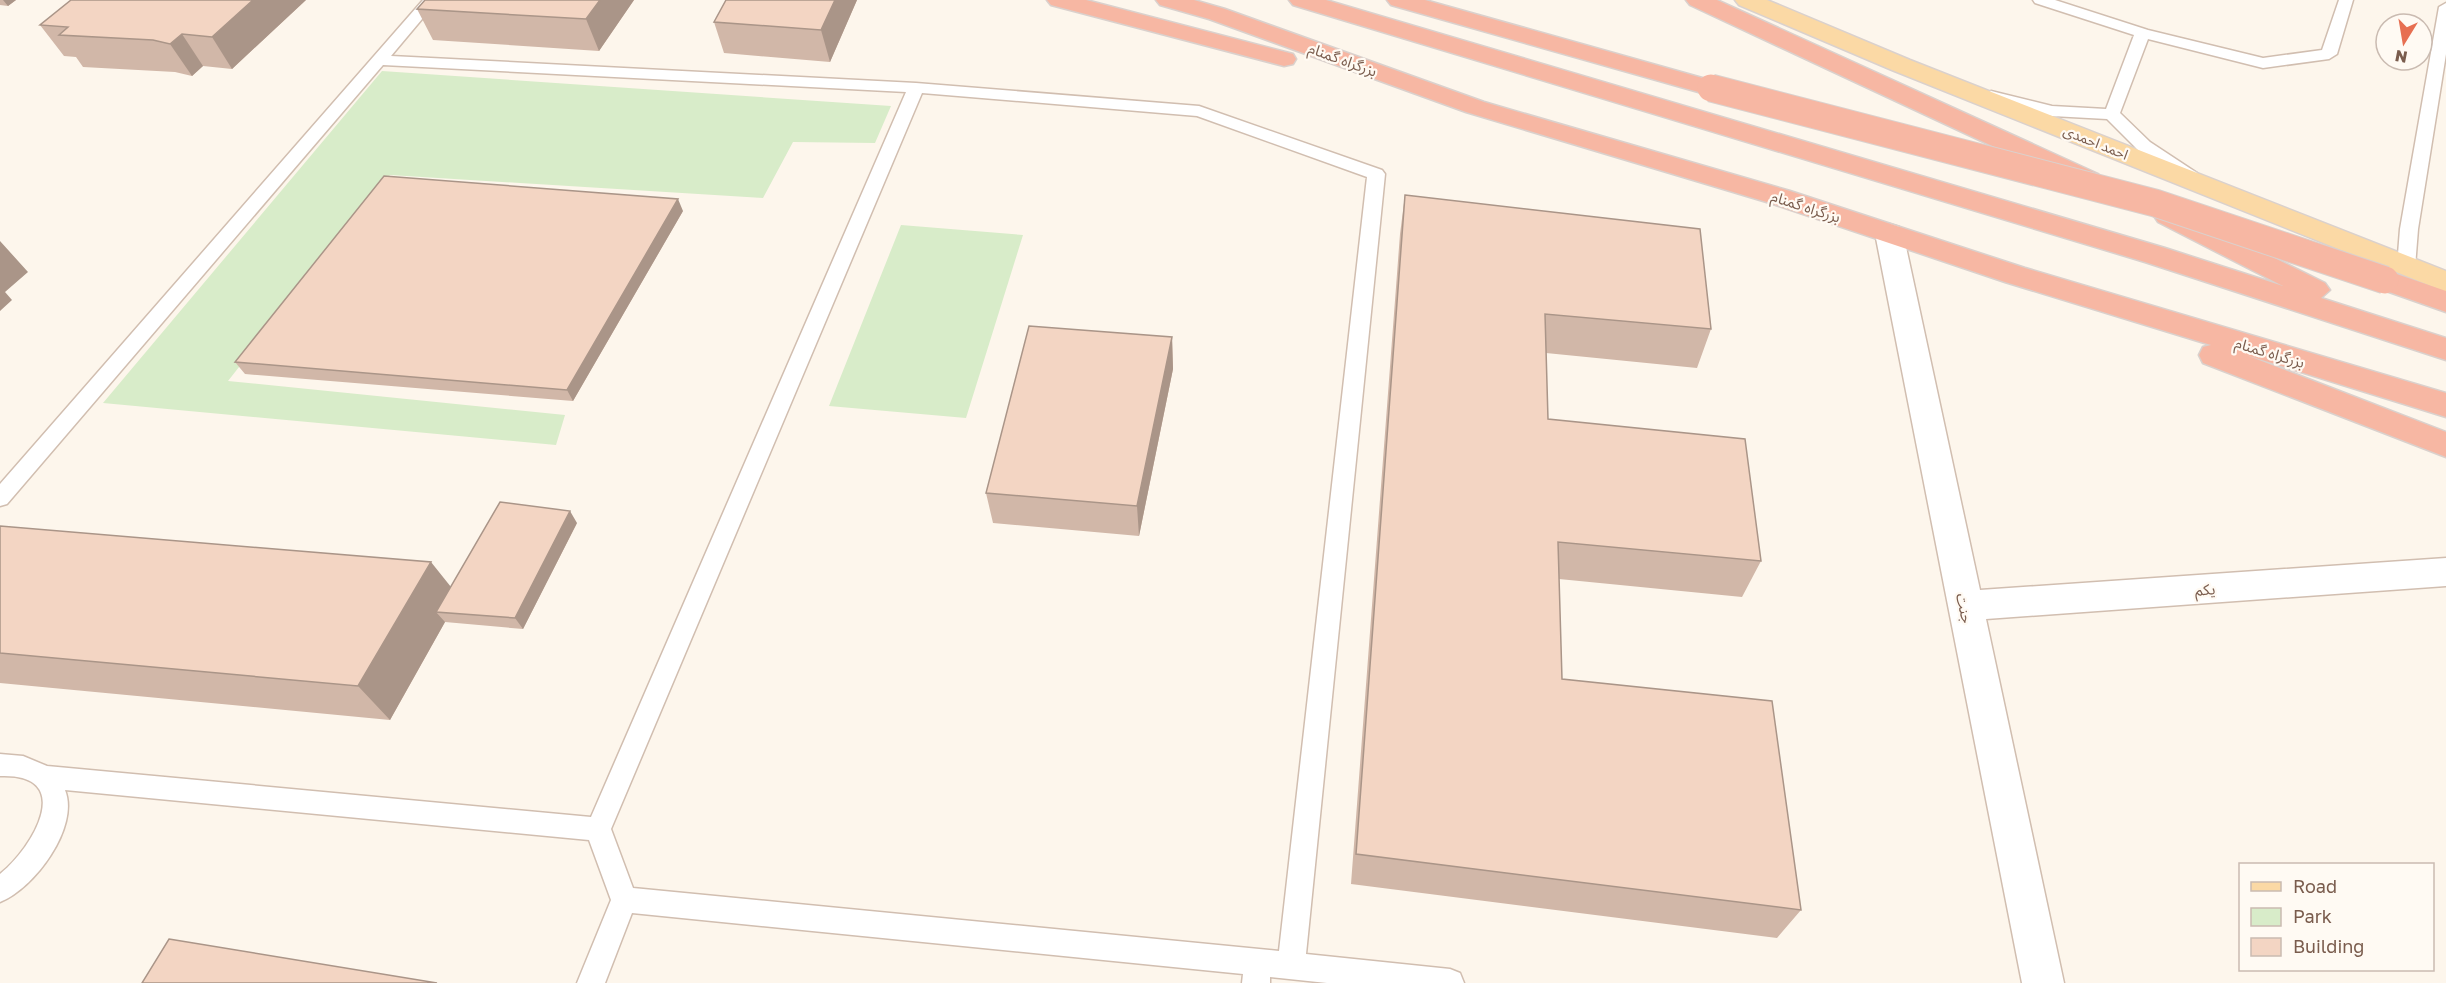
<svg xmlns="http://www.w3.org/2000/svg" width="2446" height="983" font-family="'Golos Text','Noto Sans Arabic',sans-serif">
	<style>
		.green { fill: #d8ecc9 }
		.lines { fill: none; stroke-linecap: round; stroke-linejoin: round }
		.lane-casing { stroke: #d1beb0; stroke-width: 3 }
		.street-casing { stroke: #d1beb0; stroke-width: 3 }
		.primary-casing { stroke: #dad1cd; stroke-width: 3 }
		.highway-casing { stroke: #dad1cd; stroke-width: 3 }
		.lane { fill: #fff; fill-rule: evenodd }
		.street { fill: #fff; fill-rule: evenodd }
		.primary { fill: #fbd9a5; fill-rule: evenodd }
		.highway { fill: #f7b7a3; fill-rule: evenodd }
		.highway-bridge-casing { stroke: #dad1cd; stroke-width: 29; stroke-linecap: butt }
		.highway-bridge { stroke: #f7b7a3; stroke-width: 27 }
		.wall { fill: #d1b7a8 }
		.shaded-wall { fill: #aa9588 }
		.building { fill: #f3d5c3; stroke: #aa9588; stroke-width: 1.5 }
		.labels { text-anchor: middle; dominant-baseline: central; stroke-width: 4.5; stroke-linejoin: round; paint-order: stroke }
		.far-street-label { font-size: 14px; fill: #7a5c4d; stroke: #fffaf3 }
		.street-label { font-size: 15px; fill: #7a5c4d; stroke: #fffaf3 }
	</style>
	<rect width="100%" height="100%" fill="#fdf6ec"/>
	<!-- green -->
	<path class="green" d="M382,71L891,106L875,143L793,142L763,198L390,175L228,381L565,415L556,445L103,403Z
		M901,225L1023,235L966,418L829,406Z"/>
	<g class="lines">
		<defs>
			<path id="lane" d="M423,0H438L391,56L916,83L1199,106L1382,170L1385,174L1306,954L1450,969L1460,973L1464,983H1327L1270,977V983H1242L1243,974L632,913L605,983H577L611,900L589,840L65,790C80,827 34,889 0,902V874C33,848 77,773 0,776V754L23,756L47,766L591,817L906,92L383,65L7,504L0,506V484ZM922,93L1197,116L1367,177L1279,951L633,888L611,829Z
				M2033,0H2055L2148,30L2263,58L2322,50L2339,0H2353L2337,54L2329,59L2263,68L2148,39L2120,113L2150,142L2197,173L2200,177L2191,182L2138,150L2107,119L2052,116L1985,99L1983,96L1991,91L2052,106L2106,109L2134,35L2035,3Z
				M2446,3V54L2418,229L2415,267L2412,271H2400L2397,267L2400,229L2439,7Z"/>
			<path id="street" d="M1889,224L1899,227L1903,233L1980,590L2446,558V586L1986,619L2064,983H2022L1875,233L1879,227Z"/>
			<path id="primary" d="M1735,0H1767L1910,60L2446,271V292L1892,70L1739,5Z"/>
			<path id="highway" d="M1047,0H1086L1293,54L1296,59L1293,64L1284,66L1051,5Z
				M1156,0H1194L1225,9L1484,102L1790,191L2025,268L2446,393V417L2246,355L2446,432V457L2203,363L2199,355L2203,347L2211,345L2005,282L1770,203L1466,112L1209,19L1160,5Z
				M1289,0H1326L2165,248L2283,286L2158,222L2154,216L2158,210L2168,207L2178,210L2325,283L2330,290L2321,298L2446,338V360L2145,262L1293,5Z
				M1387,0H1425L1720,83L1724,88L1720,93L1711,96L1702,93L1391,5Z
				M1686,0H1717L2098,174L2101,180L2098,186L2088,189L2078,186L1690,5Z
				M2385,270L2446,291V312L2375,287L2371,280L2375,273Z"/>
		</defs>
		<!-- lane casing -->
		<use href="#lane" class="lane-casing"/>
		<!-- street casing -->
		<use href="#street" class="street-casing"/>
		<!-- primary casing -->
		<use href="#primary" class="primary-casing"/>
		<!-- highway casing -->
		<use href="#highway" class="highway-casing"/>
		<!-- lane -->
		<use href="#lane" class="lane"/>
		<!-- street -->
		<use href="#street" class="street"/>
		<!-- primary -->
		<use href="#primary" class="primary"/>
		<!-- highway -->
		<use href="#highway" class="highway"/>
		<defs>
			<path id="highway-bridge" d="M1711,88L2155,203L2385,280"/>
		</defs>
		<!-- highway-bridge casing -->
		<use href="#highway-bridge" class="highway-bridge-casing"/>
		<!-- highway-bridge -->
		<use href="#highway-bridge" class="highway-bridge"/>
	</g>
	<!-- wall -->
	<path class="wall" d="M0,0H16L8,6L0,5Z
		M306,0L232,69L203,66L192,76L175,72L83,67L76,57L64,56L40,25Z
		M634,0L599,51L433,40L417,9Z
		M857,0L830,62L724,53L714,22Z
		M1405,195L1711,329L1697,368L1546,353L1548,419L1761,561L1742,597L1559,579L1562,679L1801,910L1777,938L1351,884L1400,234Z
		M683,211L573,401L245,374L235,362Z
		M1172,337L1173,369L1139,536L993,523L986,493Z
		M577,523L523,629L445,622L390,720L0,683V526L451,587Z"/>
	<!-- shaded-wall -->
	<path class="shaded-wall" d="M3,0H16L8,6Z
		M253,0H306L232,69L212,37Z
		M600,0H634L599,51L586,19Z
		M835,0H857L830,62L821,30Z
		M182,34L203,66L192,76L170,44Z
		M678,199L683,211L573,401L567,390Z
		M0,241L28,272L5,292L12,300L0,311Z
		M1172,337L1173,369L1139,536L1137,506Z
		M570,511L577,523L523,629L515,618Z
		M431,562L459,597L436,612L445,622L390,720L358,686Z"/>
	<!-- building -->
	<path class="building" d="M71,0H253L212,37L182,34L170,44L153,40L59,35L68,27L40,25Z
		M425,0H600L586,19L417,9Z
		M726,0H835L821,30L714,22Z
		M384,176L678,199L567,390L235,362Z
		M1405,195L1700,229L1711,329L1545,314L1548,419L1745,439L1761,561L1558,542L1562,679L1772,701L1801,910L1356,854Z
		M1029,326L1172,337L1137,506L986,493Z
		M500,502L570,511L515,618L436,612Z
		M0,526L431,562L358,686L0,653Z
		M169,939L437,983H142Z"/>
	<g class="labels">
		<!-- far-street labels -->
		<g class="far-street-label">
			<text transform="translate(2096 142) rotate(22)">احمد احمدی</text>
		</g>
		<!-- street labels -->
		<g class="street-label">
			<text transform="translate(1343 59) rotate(20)">بزرگراه گمنام</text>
			<text transform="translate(1806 206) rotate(18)">بزرگراه گمنام</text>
			<text transform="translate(2270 352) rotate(17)">بزرگراه گمنام</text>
			<text transform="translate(2205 589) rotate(-4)">یکم</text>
			<text transform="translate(1965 608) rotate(78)">جنت</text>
		</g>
	</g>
	<!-- legend -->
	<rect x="2239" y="863" width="195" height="108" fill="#fffaf3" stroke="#cabbb1" stroke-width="1.5"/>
	<rect x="2251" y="882" width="30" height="9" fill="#fbd9a5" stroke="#cabbb1" stroke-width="1.5"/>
	<text x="2293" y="893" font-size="18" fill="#7a5c4d">Road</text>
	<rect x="2251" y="908" width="30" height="18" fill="#d8ecc9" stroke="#cabbb1" stroke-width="1.5"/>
	<text x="2293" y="923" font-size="18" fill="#7a5c4d">Park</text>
	<rect x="2251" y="938" width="30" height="18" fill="#f3d5c3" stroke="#cabbb1" stroke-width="1.5"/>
	<text x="2293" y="953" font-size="18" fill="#7a5c4d">Building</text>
	<!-- north arrow -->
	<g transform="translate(2404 42) rotate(191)"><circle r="28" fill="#fffaf3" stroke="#cabbb1" stroke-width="1.5"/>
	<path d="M0-4.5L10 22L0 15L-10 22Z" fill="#e76f51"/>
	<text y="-9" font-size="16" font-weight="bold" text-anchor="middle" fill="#7a5c4d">N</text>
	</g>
</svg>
